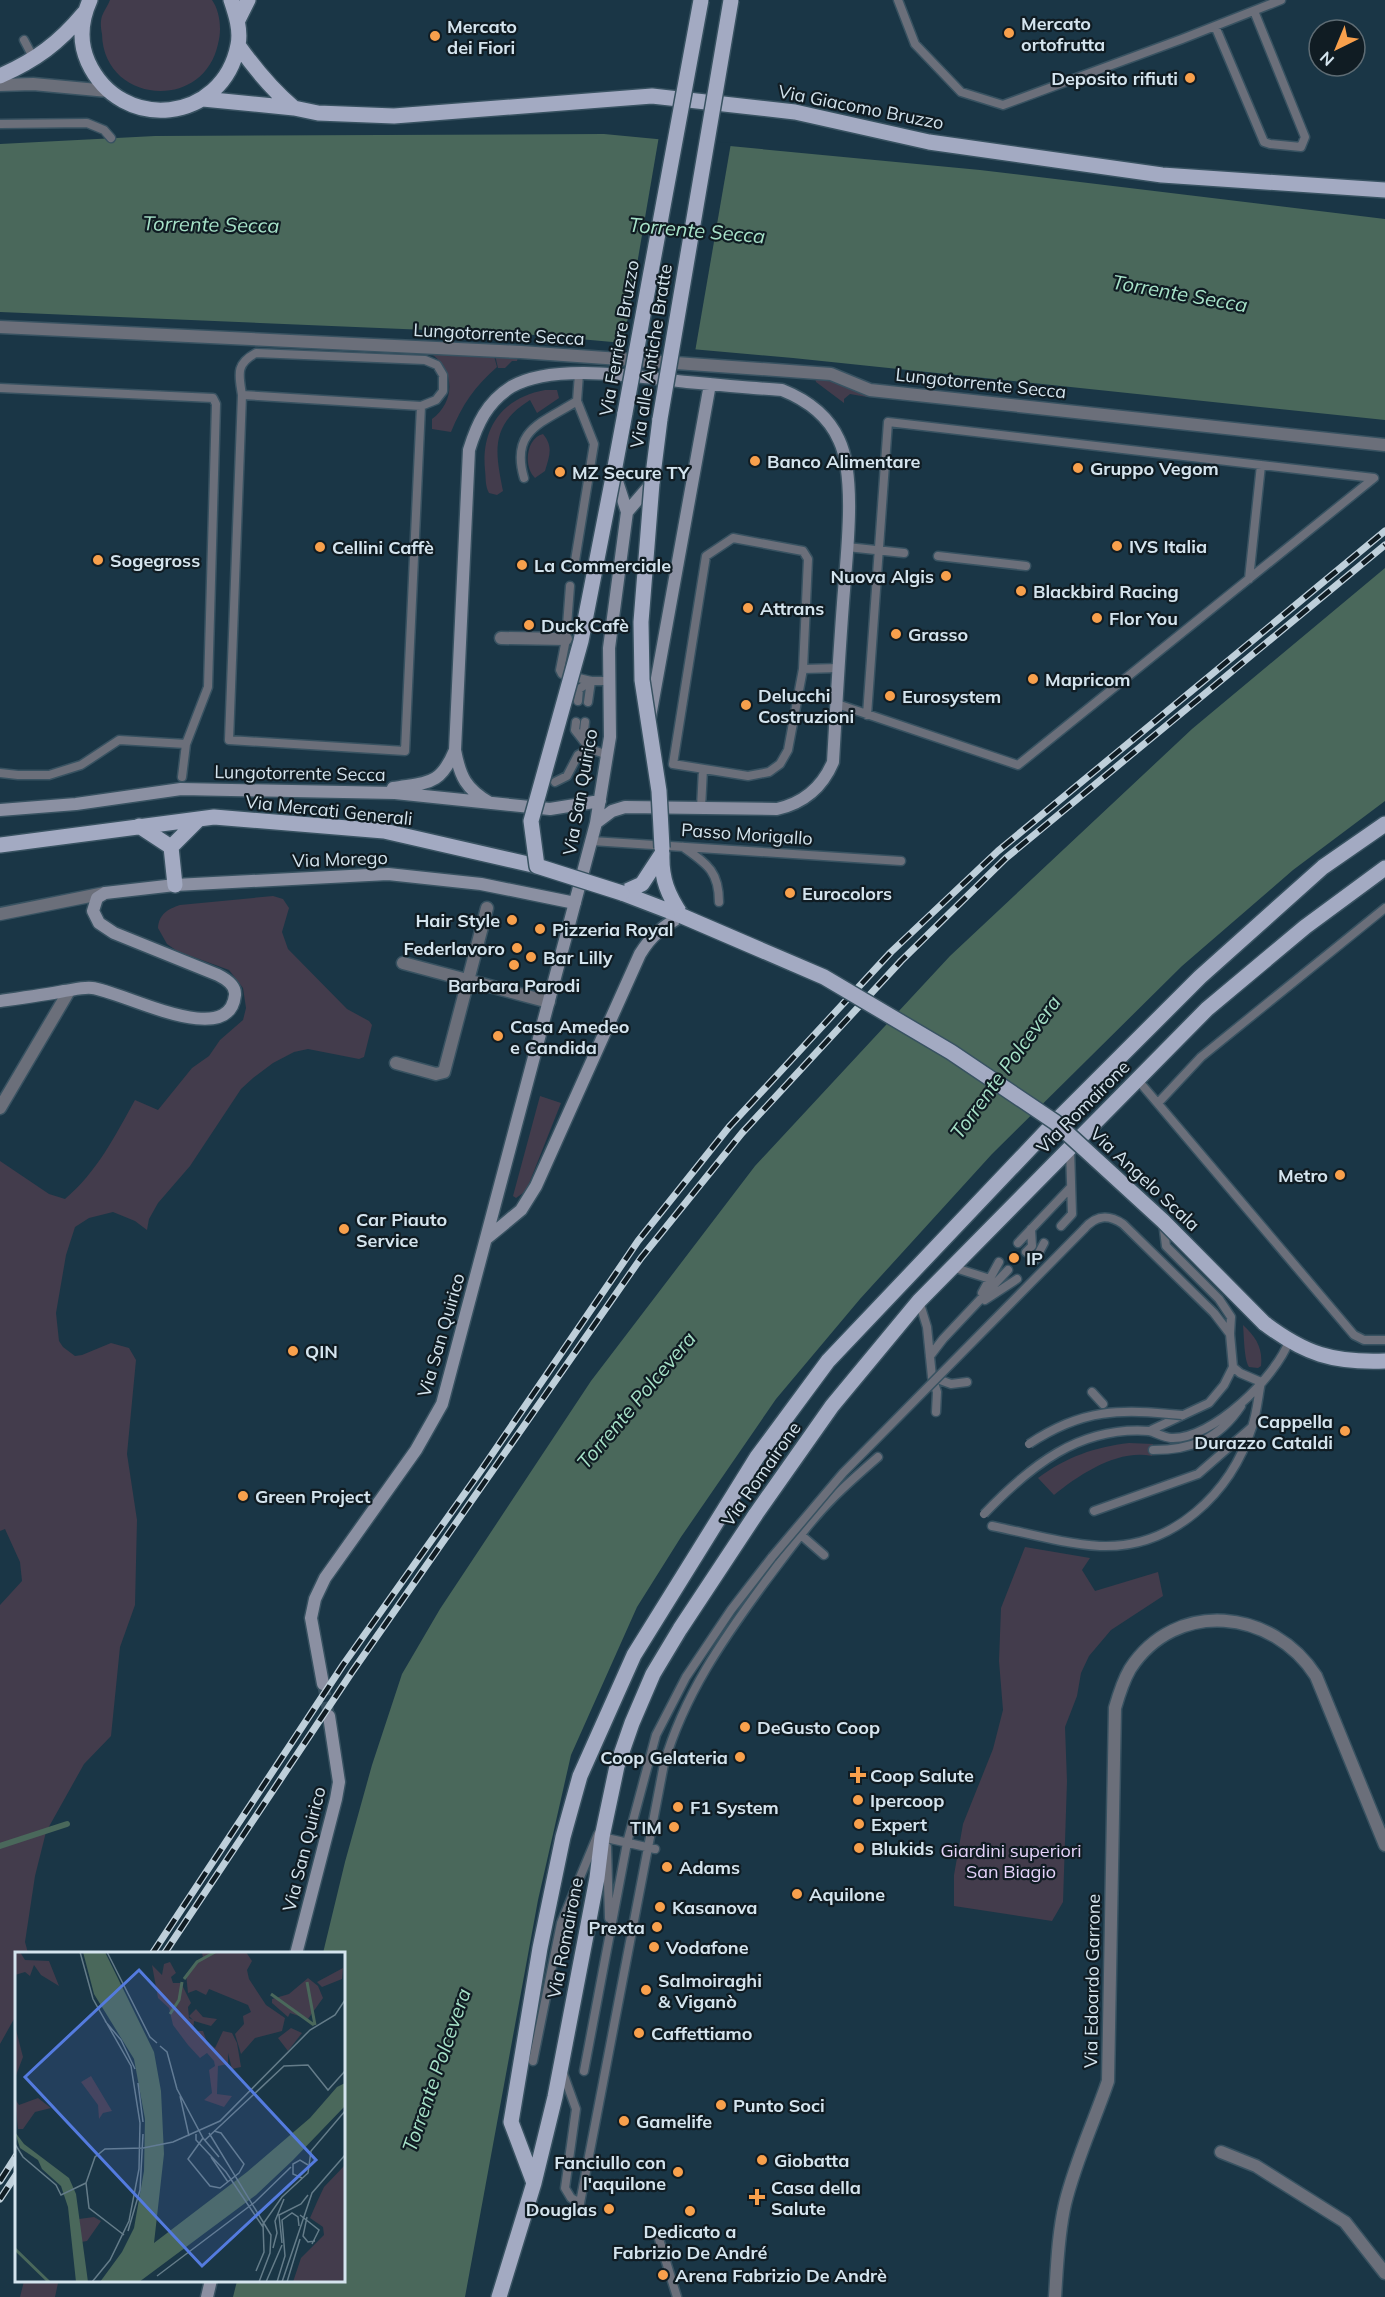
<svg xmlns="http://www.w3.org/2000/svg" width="1385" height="2297" font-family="Mulish,sans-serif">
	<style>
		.green { fill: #433c4c }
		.water { fill: #4a685b }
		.pier { fill: #1a3646 }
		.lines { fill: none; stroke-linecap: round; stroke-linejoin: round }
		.stream { stroke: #4a685b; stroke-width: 6 }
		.secondary-tunnel { stroke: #36505f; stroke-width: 12; stroke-dasharray: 12 6; stroke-linecap: butt }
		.lane-casing { stroke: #385261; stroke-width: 11 }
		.street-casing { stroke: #385261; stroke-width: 15 }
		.secondary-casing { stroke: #385261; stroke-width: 15 }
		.primary-casing { stroke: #385261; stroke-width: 18 }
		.lane { stroke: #6b6f7a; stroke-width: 8 }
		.street { stroke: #6b6f7a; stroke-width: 12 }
		.secondary { stroke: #8b90a2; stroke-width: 12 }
		.primary { stroke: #a3aac2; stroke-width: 15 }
		.rail-casing { stroke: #becfda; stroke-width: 7 }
		.rail { stroke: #101c23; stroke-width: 4.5; stroke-dasharray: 14; stroke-linecap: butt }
		.lane-bridge-casing { stroke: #385261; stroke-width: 11; stroke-linecap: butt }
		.primary-bridge-casing { stroke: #385261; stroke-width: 18; stroke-linecap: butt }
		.lane-bridge { stroke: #6b6f7a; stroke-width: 8 }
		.primary-bridge { stroke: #a3aac2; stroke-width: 15 }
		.poi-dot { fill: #f8a04c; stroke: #101c23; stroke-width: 2 }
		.labels { text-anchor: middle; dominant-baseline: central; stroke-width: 4.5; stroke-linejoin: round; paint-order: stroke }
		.poi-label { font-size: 18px; font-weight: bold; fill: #d4e4ee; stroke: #101c23; text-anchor: start }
		.street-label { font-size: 18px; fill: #d4e4ee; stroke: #101c23 }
		.park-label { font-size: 18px; fill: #e5d3fa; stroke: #101c23 }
		.water-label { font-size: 20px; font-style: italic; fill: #a7e3c9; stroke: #101c23 }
		.inset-river { fill: none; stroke: #4a685b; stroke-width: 3 }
		.inset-road { fill: none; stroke: #647c89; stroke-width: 1.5 }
		.view { fill: #547bdf; fill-opacity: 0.15; stroke: #547bdf; stroke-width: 3 }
		.inset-edge { fill: none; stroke: #d4e4ee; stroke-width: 3 }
	</style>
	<rect width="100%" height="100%" fill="#1a3646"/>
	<!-- green -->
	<path class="green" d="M110,0H212C220,11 222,30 218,44C203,113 103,103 102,34C101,29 100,22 102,16C104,11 108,5 110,0Z
		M430,353L494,356L497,367C475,386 462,405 451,432L432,429V419C456,401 455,369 430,353Z
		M495,355L518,357L517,361H512L505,368H498Z
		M818,376L868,393L867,397L850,394L844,399V403L816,382L815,378Z
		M545,390H557L559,398L537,413L530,400C490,425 495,451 503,491L497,495L489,493C485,486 486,478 485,470C481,428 502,398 545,390Z
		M543,434C554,447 549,457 545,471L535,478C523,467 526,438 543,434Z
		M273,896L283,899L289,908L282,932L288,949L347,1009L369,1021L372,1025L364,1057L359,1059L308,1049L294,1052L273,1063L253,1078L241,1089L190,1166L158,1203L149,1219L147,1230L135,1221L113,1212L89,1218L75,1227L66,1255L56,1313L59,1341L63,1347L75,1356L82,1355L111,1343L129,1348L136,1360L127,1454L137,1520L135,1605L120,1647L111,1736L84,1764L46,1832L35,1876L25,1942L28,1953L16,1954V2019H14L0,2044V1605L22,1581L20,1562L5,1529L0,1531V1161L49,1194L65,1199C97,1172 115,1136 135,1100L158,1110L192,1068L209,1056L220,1040L243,1020L246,1008L243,988L229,970L177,951L167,944L158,928C159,914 168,909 180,905Z
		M540,1096L561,1103L526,1191L516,1198L513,1196Z
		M1243,1325C1256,1337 1263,1348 1261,1366L1258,1368L1249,1367C1244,1360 1244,1335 1243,1325Z
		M1129,1443L1153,1444L1152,1456C1118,1449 1080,1474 1054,1495L1038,1478C1066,1457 1095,1447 1129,1443Z
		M1025,1547L1090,1558L1082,1570L1095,1591L1158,1572L1163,1596L1111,1630L1089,1656L1081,1673L1077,1696L1065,1727L1067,1781L1063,1902L1052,1921L954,1906V1875L963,1824L993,1749L1003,1710L999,1661L1001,1608Z
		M24,2281L58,2283L55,2297H20Z"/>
	<!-- water -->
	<path class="water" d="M604,134L980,170L1385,219V420L793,358L523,334L0,312V144L155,136Z
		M1385,568V801L1293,870L1182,966L992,1154L860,1299L776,1399L681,1537L637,1607L571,1755L538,1900L465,2297H233L237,2281L344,2280V1954L323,1953L345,1862L372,1765L402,1674L440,1609L591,1381L755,1166L950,956L1192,729Z"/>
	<!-- pier -->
	<path class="pier" d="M659,136L731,143L695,352L623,346Z"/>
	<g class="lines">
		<!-- stream -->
		<path class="stream" d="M0,1846L67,1824"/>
		<!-- secondary-tunnel -->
		<path class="secondary-tunnel" d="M323,1684L329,1716"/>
		<defs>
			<path id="lane" d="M898,0L915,44L961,92L1003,105L1182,39L1281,0
				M1215,26L1264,142L1270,144L1301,147L1305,137L1254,11
				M24,40L34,59
				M0,124L87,123L104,130L111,138
				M0,388L213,398L216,404L208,687L186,744L182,777
				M242,395L421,406L405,751L229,740Z
				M242,395C239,375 235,364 256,353L425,360L437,365L443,375V391L436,400L421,406
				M524,478C510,430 542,423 577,401
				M847,547L904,553
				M938,556L1026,566
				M574,567L594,444L577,401L579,374
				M1249,579L1261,465
				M570,586L566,639L560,670L562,674L591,681H608
				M803,669L808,559L803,551L733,538L706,556L673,764L748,776L769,772L780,764L788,750L803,669L839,668
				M578,701L579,689L591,681
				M588,702L591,681
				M837,704L1018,765L1374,478L888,422L867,715
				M576,722L575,730L590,749L608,755
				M583,740L585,722
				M0,773L18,775H49L81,765L119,740L186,744
				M555,782L567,776L578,755L590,749
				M701,808L703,769
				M592,841L901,861
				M683,847C707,864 719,871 719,902
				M1137,1079L1354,1335L1364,1340H1385
				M1158,1103L1201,1057L1385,908
				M1061,1226L1072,1214L1070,1149
				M1084,1229C1096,1215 1108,1214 1123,1224L1214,1313L1230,1334
				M1018,1243L1071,1187
				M1026,1252L1032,1246L1031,1229
				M1035,1260L1044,1243
				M952,1267L990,1279
				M982,1293L999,1262
				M985,1300L1017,1279
				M919,1301L927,1327L932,1377L937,1392L936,1412
				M930,1356L943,1339L1008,1270
				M1233,1367L1240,1373L1261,1382
				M932,1377L951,1384L967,1382
				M1092,1392L1103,1404
				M1149,1431L1209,1403L1224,1385L1233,1367L1230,1334L1231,1317L1219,1299L1166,1246L1163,1222
				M1149,1431C1156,1433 1164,1437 1171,1438C1212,1440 1276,1377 1289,1341
				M1153,1450C1192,1450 1219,1439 1241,1406
				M1094,1511L1198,1474L1252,1427
				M992,1526C1027,1533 1064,1544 1100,1546C1173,1549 1231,1493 1252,1427C1257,1413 1258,1397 1261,1382
				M801,1535L824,1555
				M602,1837L655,1849
				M607,1847L609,1918
				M533,2061L561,1923L598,1834
				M584,2071L627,1843L656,1735L686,1677L731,1610L772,1557
				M563,2073L576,2109L565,2188L571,2198L580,2203L664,1764C684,1695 723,1639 765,1582C787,1553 808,1523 834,1497C848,1483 863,1470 878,1457
				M659,2239L677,2297"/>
			<path id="street" d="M0,85L33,84L108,91
				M0,327L521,352L831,374L870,390L1385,445
				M501,638L566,639
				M0,914L105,893
				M403,963L549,1002
				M396,1063L436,1074L444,1072L487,908
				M0,1108L69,991
				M1221,2152L1256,2166L1345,2222L1385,2273
				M1055,2297C1057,2267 1058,2234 1065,2204C1075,2162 1094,2122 1108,2081L1115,1708C1119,1694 1123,1681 1130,1669C1176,1598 1273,1609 1316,1676L1385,1845"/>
			<path id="secondary" d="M627,512L652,483
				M650,717L710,384
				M393,788C428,782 440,786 455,750
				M490,803C466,789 460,777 455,750L469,450C477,424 487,402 511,387C553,362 640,377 687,382C719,385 751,388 782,390C807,400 828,415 839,440C857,478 846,560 843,603C839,656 836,709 833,762C822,788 804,803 777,809L625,807L612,811L596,823
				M0,810L76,804L181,789L395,793L550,809L600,801
				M0,1001C21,998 43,995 64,991C72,990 83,987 92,988C122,991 229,1051 235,995C236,985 226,979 218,975L114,933L99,923L93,911L97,898L105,893L175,885L388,874L481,884L575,903
				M486,1239L521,1210L536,1186L640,954C651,936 663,926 682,916
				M323,1684L311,1618L315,1599L325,1578L416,1450L442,1404L596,823L610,737L609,648L627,512L614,472
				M296,1954L336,1799L339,1782L329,1716
				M207,2297L211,2280"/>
			<path id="primary" d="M90,0C81,20 79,42 88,62C121,134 223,123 238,45C241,30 236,15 231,0
				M238,20L248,0
				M238,45C255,69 271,89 294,108
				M0,76C36,60 59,43 84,13
				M203,99L294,108L318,113L394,116L652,96L795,112L929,142L1162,175L1385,190
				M614,472L625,413
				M652,483L660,419
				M139,826L171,847L175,885
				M0,845L214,817L384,831L537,866
				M171,847L199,819
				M662,853C661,879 668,895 682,916
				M622,893L682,916
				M622,893L642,884L661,855
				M1264,1323C1305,1354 1333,1363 1385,1361
				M534,2183L511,2122L540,1948L563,1837L580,1776L634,1655L757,1457L828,1361L1055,1122L1200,977L1323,867L1385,824
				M499,2297L534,2183L555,2097L597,1878L602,1837L617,1766L632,1723L653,1674L680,1629L756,1514L832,1406L919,1301L1207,1009L1305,927L1385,868"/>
		</defs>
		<!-- lane casing -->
		<use href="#lane" class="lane-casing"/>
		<!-- street casing -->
		<use href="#street" class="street-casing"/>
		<!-- secondary casing -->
		<use href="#secondary" class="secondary-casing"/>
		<!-- primary casing -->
		<use href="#primary" class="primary-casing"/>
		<!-- lane -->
		<use href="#lane" class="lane"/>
		<!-- street -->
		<use href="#street" class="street"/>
		<!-- secondary -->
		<use href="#secondary" class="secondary"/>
		<!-- primary -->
		<use href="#primary" class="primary"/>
		<defs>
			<path id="rail" d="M152,1954L343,1665L482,1469L638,1241L729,1127L891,952L998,851L1385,531
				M164,1954L352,1672L641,1258L742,1133L901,961L1006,858L1385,545
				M0,2181L16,2156
				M0,2199L16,2175"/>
		</defs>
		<!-- rail casing -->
		<use href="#rail" class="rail-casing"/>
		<!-- rail -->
		<use href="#rail" class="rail"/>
		<defs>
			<path id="lane-bridge" d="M1029,1444C1083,1408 1120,1409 1182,1415
				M984,1514C1030,1466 1079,1426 1149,1431
				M772,1557L843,1473L1084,1229"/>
			<path id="primary-bridge" d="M625,413L701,0
				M660,419L731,0
				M614,472L581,641L531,821L537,866L622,893
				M652,483L641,622L642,680L659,791L662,848
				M682,916L824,977L951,1052L1055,1122L1163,1221L1264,1323"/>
		</defs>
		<!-- lane-bridge casing -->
		<use href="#lane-bridge" class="lane-bridge-casing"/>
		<!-- primary-bridge casing -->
		<use href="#primary-bridge" class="primary-bridge-casing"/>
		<!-- lane-bridge -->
		<use href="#lane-bridge" class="lane-bridge"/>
		<!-- primary-bridge -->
		<use href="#primary-bridge" class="primary-bridge"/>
	</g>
	<!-- markers -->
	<g class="poi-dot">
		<circle cx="1009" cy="33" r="6"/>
		<circle cx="435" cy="36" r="6"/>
		<circle cx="1190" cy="78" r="6"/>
		<circle cx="755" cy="461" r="6"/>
		<circle cx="1078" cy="468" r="6"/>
		<circle cx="560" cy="472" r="6"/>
		<circle cx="1117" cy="546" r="6"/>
		<circle cx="320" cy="547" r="6"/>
		<circle cx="98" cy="560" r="6"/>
		<circle cx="522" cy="565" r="6"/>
		<circle cx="946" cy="576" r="6"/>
		<circle cx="1021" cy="591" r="6"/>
		<circle cx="748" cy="608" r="6"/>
		<circle cx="1097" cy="618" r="6"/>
		<circle cx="529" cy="625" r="6"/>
		<circle cx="896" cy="634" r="6"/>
		<circle cx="1033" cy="679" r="6"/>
		<circle cx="890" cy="696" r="6"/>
		<circle cx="746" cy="705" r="6"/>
		<circle cx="790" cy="893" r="6"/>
		<circle cx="512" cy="920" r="6"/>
		<circle cx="540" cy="929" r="6"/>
		<circle cx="517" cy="948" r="6"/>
		<circle cx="531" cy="957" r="6"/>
		<circle cx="514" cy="965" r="6"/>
		<circle cx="498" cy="1036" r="6"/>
		<circle cx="1340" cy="1175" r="6"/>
		<circle cx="344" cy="1229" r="6"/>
		<circle cx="1014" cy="1258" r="6"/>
		<circle cx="293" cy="1351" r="6"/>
		<circle cx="1345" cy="1431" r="6"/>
		<circle cx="243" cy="1496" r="6"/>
		<circle cx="745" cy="1727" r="6"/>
		<circle cx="740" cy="1757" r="6"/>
		<path d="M855 1766h6v6h6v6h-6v6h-6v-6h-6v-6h6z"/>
		<circle cx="858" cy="1800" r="6"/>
		<circle cx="678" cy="1807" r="6"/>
		<circle cx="859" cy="1824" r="6"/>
		<circle cx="674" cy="1827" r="6"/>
		<circle cx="859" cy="1848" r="6"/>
		<circle cx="667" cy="1867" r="6"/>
		<circle cx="797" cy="1894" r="6"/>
		<circle cx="660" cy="1907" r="6"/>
		<circle cx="657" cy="1927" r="6"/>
		<circle cx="654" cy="1947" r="6"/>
		<circle cx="646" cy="1990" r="6"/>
		<circle cx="639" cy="2033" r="6"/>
		<circle cx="721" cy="2105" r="6"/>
		<circle cx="624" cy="2121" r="6"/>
		<circle cx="762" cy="2160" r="6"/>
		<circle cx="678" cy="2172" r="6"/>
		<path d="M754 2188h6v6h6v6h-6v6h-6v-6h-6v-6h6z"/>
		<circle cx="609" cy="2209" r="6"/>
		<circle cx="690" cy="2211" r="6"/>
		<circle cx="663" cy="2275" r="6"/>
	</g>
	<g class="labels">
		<!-- poi labels -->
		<g class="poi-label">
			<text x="1021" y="23">Mercato<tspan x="1021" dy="21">ortofrutta</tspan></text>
			<text x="447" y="26">Mercato<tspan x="447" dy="21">dei Fiori</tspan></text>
			<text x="1178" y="78" text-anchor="end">Deposito rifiuti</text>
			<text x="767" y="461">Banco Alimentare</text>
			<text x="1090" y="468">Gruppo Vegom</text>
			<text x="572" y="472">MZ Secure TY</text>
			<text x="1129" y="546">IVS Italia</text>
			<text x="332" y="547">Cellini Caffè</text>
			<text x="110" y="560">Sogegross</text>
			<text x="534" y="565">La Commerciale</text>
			<text x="934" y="576" text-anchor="end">Nuova Algis</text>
			<text x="1033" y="591">Blackbird Racing</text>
			<text x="760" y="608">Attrans</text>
			<text x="1109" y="618">Flor You</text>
			<text x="541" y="625">Duck Cafè</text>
			<text x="908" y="634">Grasso</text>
			<text x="1045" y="679">Mapricom</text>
			<text x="758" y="695">Delucchi<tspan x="758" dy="21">Costruzioni</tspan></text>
			<text x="902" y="696">Eurosystem</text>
			<text x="802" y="893">Eurocolors</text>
			<text x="500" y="920" text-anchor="end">Hair Style</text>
			<text x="552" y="929">Pizzeria Royal</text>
			<text x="505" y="948" text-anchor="end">Federlavoro</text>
			<text x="543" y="957">Bar Lilly</text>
			<text x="514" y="985" text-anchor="middle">Barbara Parodi</text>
			<text x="510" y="1026">Casa Amedeo<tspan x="510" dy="21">e Candida</tspan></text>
			<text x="1328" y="1175" text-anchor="end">Metro</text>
			<text x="356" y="1219">Car Piauto<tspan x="356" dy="21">Service</tspan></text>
			<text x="1026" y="1258">IP</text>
			<text x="305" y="1351">QIN</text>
			<text x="1333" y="1421" text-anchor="end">Cappella<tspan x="1333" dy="21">Durazzo Cataldi</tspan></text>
			<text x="255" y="1496">Green Project</text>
			<text x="757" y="1727">DeGusto Coop</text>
			<text x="728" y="1757" text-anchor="end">Coop Gelateria</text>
			<text x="870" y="1775">Coop Salute</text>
			<text x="870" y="1800">Ipercoop</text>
			<text x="690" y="1807">F1 System</text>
			<text x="871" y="1824">Expert</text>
			<text x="662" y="1827" text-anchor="end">TIM</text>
			<text x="871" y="1848">Blukids</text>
			<text x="679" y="1867">Adams</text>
			<text x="809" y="1894">Aquilone</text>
			<text x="672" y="1907">Kasanova</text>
			<text x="645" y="1927" text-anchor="end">Prexta</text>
			<text x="666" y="1947">Vodafone</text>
			<text x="658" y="1980">Salmoiraghi<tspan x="658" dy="21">&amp; Viganò</tspan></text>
			<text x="651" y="2033">Caffettiamo</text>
			<text x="733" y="2105">Punto Soci</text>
			<text x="636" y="2121">Gamelife</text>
			<text x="774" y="2160">Giobatta</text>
			<text x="666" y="2162" text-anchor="end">Fanciullo con<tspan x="666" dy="21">l'aquilone</tspan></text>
			<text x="771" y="2187">Casa della<tspan x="771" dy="21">Salute</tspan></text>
			<text x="597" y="2209" text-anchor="end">Douglas</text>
			<text x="690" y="2231" text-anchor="middle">Dedicato a<tspan x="690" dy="21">Fabrizio De André</tspan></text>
			<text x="675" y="2275">Arena Fabrizio De Andrè</text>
		</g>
		<!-- street labels -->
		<g class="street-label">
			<text transform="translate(861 107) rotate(11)">Via Giacomo Bruzzo</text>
			<text transform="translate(499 334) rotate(3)">Lungotorrente Secca</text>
			<text transform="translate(619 338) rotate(-80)">Via Ferriere Bruzzo</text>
			<text transform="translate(651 356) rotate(-81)">Via alle Antiche Bratte</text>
			<text transform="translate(981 383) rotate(6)">Lungotorrente Secca</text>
			<text transform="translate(300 773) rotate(1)">Lungotorrente Secca</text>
			<text transform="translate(580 792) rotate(-80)">Via San Quirico</text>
			<text transform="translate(329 810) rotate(6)">Via Mercati Generali</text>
			<text transform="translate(747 834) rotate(4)">Passo Morigallo</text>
			<text transform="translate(340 859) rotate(-2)">Via Morego</text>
			<text transform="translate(1083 1107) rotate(-45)">Via Romairone</text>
			<text transform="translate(1145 1179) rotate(43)">Via Angelo Scala</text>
			<text transform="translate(441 1335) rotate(-74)">Via San Quirico</text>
			<text transform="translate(761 1474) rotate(-55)">Via Romairone</text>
			<text transform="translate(304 1849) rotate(-76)">Via San Quirico</text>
			<text transform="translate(565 1938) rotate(-79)">Via Romairone</text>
			<text transform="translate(1092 1981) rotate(-89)">Via Edoardo Garrone</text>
		</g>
		<!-- park labels -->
		<g class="park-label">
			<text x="1011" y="1850">Giardini superiori<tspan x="1011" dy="21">San Biagio</tspan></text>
		</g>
		<!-- water labels -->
		<g class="water-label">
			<text transform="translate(211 224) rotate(1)">Torrente Secca</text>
			<text transform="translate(697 230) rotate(5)">Torrente Secca</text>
			<text transform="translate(1180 293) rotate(10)">Torrente Secca</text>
			<text transform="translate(1005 1067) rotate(-54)">Torrente Polcevera</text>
			<text transform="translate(636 1400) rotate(-50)">Torrente Polcevera</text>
			<text transform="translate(436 2070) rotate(-71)">Torrente Polcevera</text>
		</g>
	</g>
	<!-- overview -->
	<g transform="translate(15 1952)">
		<rect width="330" height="330" fill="#1a3646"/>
		<path d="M0,0H5L10,8L34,9L44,34L26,23L19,13L15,24L10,20L0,23ZM187,0H231L237,9L232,18L234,27L251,53L270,66L267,79L240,86L226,102L220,82L229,72L228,64L236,60L233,53L194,37L191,43L181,38L173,41L171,22L188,6ZM155,10L161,21L156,25L158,31H166L176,51L173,55L174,66L178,68L174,64L181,57L188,65L202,67L196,74L179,69L178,79H188L192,90L200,96L208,79L217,81L222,91L226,115L217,117L213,101V112L203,114L202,142L217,144L209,155L189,148L197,141L194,118L200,114L199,109L192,101L185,106L173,93L158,73L154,56L143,46L137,13L147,23L149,12ZM328,16L327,27L307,35L302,30ZM293,26L303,34L308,46L293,67L275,61L273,65L257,51V47L274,42ZM0,74L8,105L0,126ZM276,76L287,81L273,99L263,86ZM76,124L97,159L88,161L84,167L83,153L66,130ZM23,146L36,156L20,160L8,177H3L0,147L4,153ZM330,213V330H278L286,306L309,283L308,275L295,266L302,250L309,235ZM79,265L86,269L72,289L66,290L64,267Z" fill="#433c4c"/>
		<path d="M68,0H90L139,100L146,139L149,202L139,291L232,220L295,166L322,135L330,131V154L278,208L241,243L124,330H85L107,300L119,276L129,219L130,167L119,107L79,42ZM0,180L9,192L54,226L61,242L73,330H61L53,255L46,234L27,217L23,208L5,196Z" fill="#4a685b"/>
		<path class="inset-river" d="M169,27L182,10L200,0M292,30L300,73M256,42L299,73M155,62L164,48L167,30M0,297L34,330"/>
		<path class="inset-road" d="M65,0L78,47L116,114L125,171L124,217L114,269L95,308L77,330M92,0L135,85L142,91M90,69L106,88L120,117M145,94L152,100L162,137L188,186L204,205M123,131L128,170M165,144L174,184M194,181L256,283L255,301L244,330M181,182V188L211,220L248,275M188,186L173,207L195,234L205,236L224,221L229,212L206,181L199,179M190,188L269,114L293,113L313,138L330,119M0,192L8,205L41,233L46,243L71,231L74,256L109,283M196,205L213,230M287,226L278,222V212L285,208L293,213M71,231L80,205L90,197L128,196L158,190L205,169L295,78L320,63L330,48M285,263L304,278L297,292M292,265L288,284L293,290L300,289M113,279L125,238L128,182M267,291L264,263L286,252L293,243M258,296L262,281L260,269L269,247M241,319L249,300L248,272L267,245L293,221L296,199L330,159M142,324L240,250L276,215M251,330L267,293M262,330L270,304L267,268L277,261L283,265L284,274M267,330L297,241L330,203M272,330L285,287"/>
		<path class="view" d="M124,18L301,208L187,314L10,125Z"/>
		<rect width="330" height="330" class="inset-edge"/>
	</g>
	<!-- north arrow -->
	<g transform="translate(1337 48) rotate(223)"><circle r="28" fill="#101c23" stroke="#5e6c74" stroke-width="1.5"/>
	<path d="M0-4.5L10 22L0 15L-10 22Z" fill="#f8a04c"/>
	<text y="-9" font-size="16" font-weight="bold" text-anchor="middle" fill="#d4e4ee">N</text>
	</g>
</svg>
